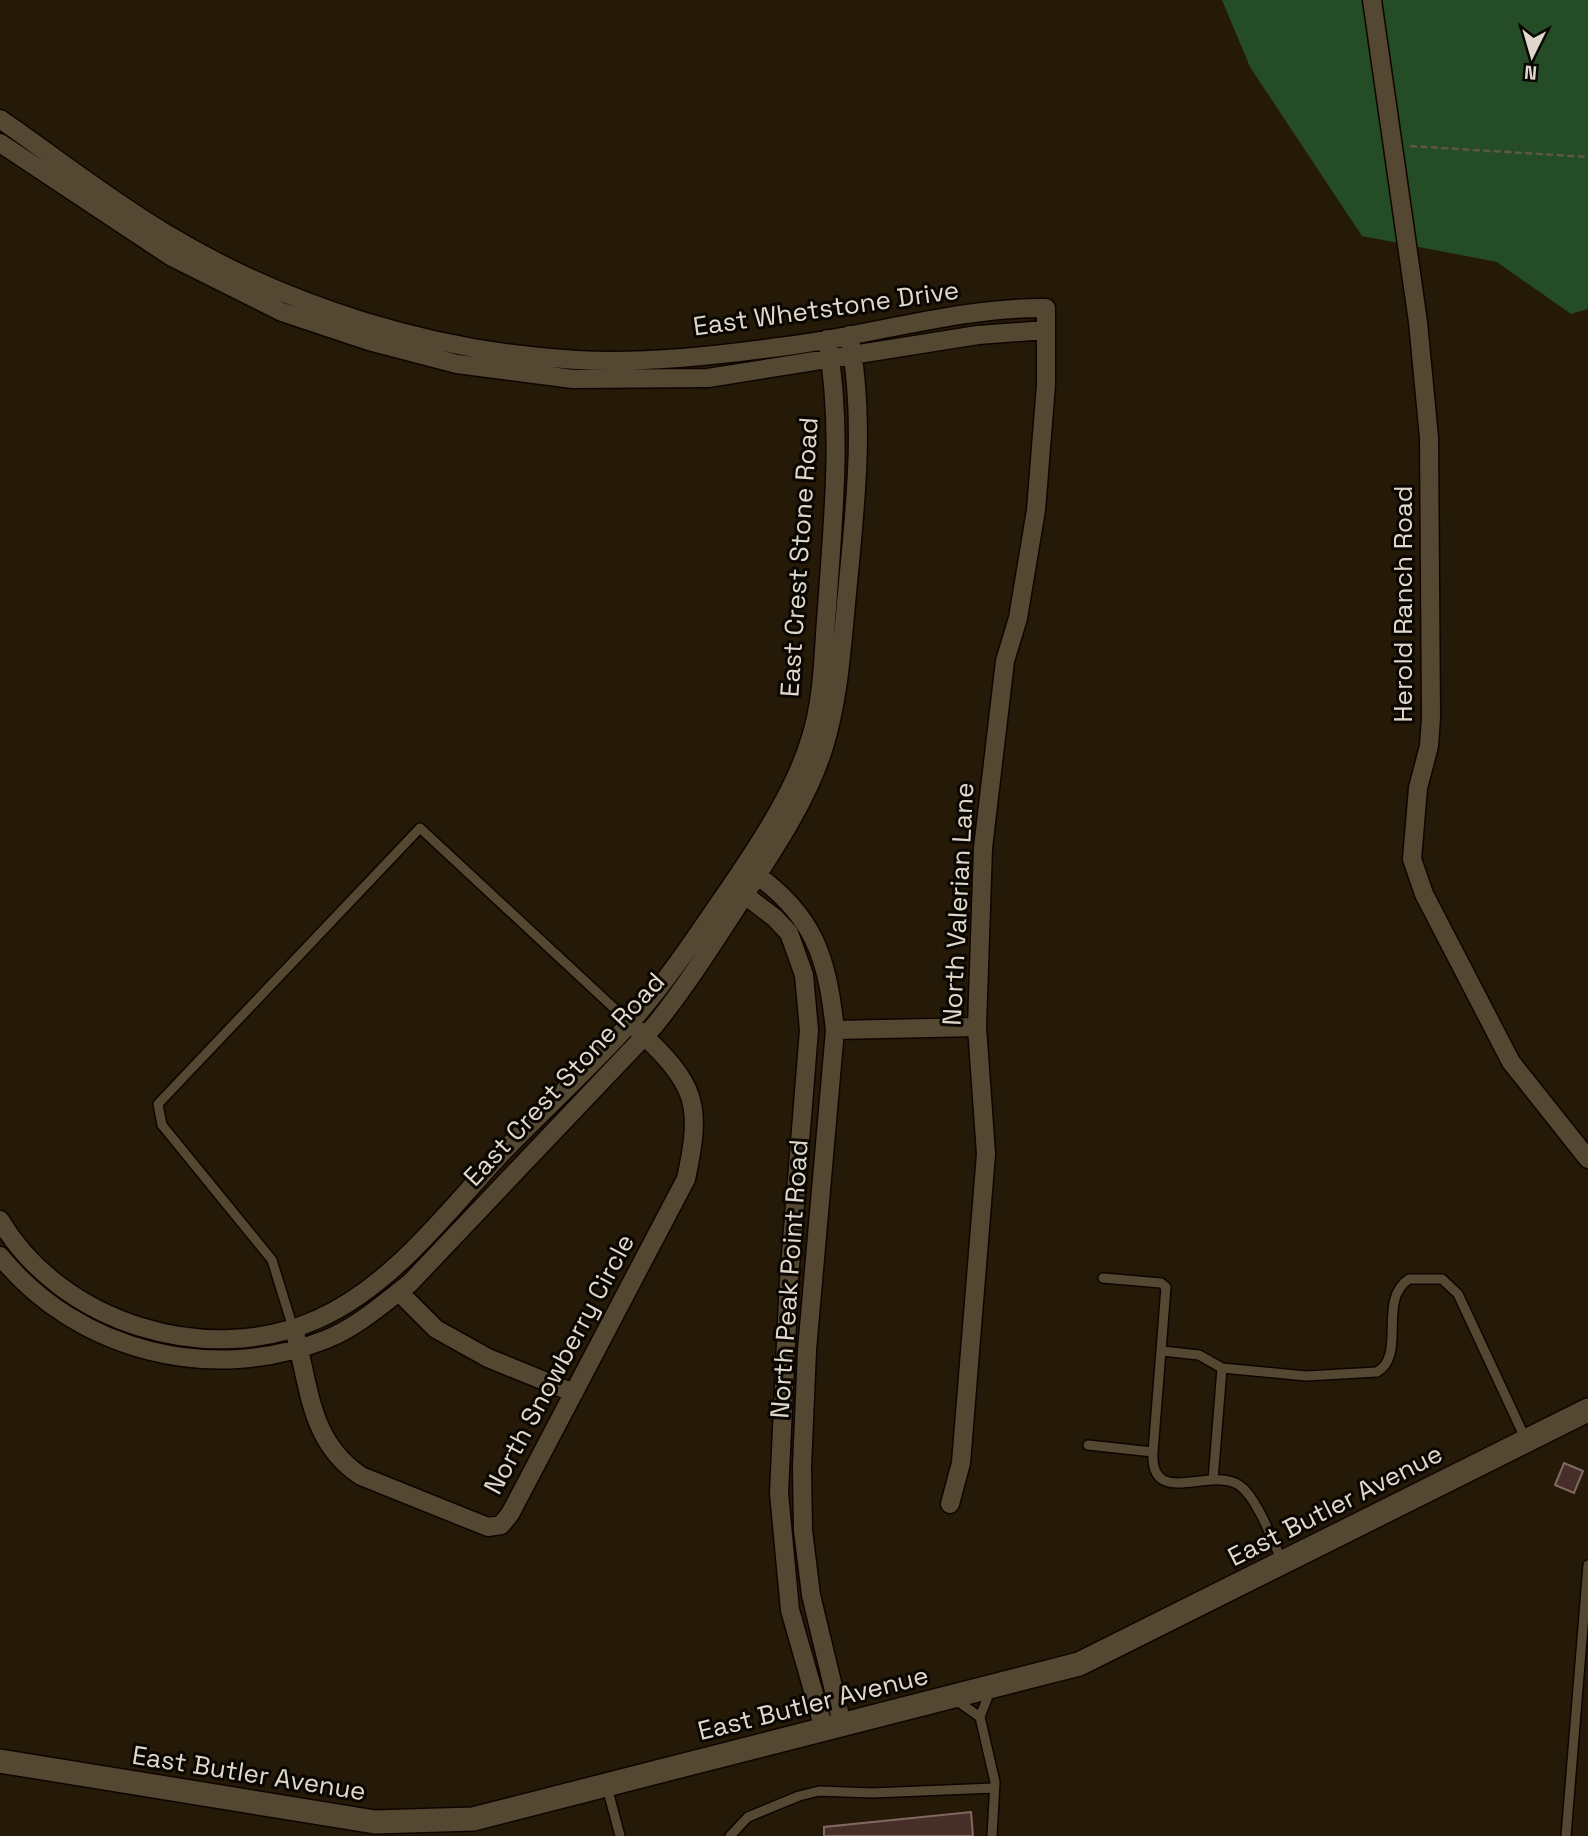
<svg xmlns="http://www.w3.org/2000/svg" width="1588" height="1836" font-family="'Space Grotesk',sans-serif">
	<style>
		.green { fill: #244c26 }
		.building { fill: #462e29; stroke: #846962; stroke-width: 2 }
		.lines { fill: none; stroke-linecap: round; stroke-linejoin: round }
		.service-casing { stroke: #0e0500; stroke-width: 12 }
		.minor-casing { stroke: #0e0500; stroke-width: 21 }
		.tertiary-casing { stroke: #0e0500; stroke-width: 26 }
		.path { stroke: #605645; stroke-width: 2.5; stroke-dasharray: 7 3.5; stroke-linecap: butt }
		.service { stroke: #544833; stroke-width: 9 }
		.minor { stroke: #544833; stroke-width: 18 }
		.tertiary { stroke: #544833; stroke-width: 23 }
		.labels { text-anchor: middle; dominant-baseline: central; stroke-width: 6; stroke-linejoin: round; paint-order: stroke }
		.street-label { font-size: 26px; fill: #e0d8cc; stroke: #0a0602 }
	</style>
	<rect width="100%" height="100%" fill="#251a07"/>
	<!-- green -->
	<path class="green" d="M1222,0H1588V309L1571,314L1497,262L1362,236L1250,67Z"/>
	<!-- building -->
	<path class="building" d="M1564,1463L1583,1471L1574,1493L1555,1485Z
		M971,1812L973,1836H824V1827Z"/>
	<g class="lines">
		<defs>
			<path id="service" d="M1103,1278L1161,1283L1166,1287L1153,1452C1150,1509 1209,1466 1239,1485C1257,1497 1273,1542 1282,1561
				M293,1328L272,1260L162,1125L158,1104L420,828L630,1023
				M1162,1351L1199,1355L1222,1368L1306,1376L1377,1372C1407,1355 1377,1300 1409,1279H1442L1458,1294L1526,1440
				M1088,1445L1153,1452
				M1213,1480L1222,1368
				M990,1691L980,1717L995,1782L992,1836
				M956,1700L980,1717
				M607,1787L620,1836
				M730,1836L748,1817L799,1796L819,1791L872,1793L994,1788
				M1566,1836L1588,1565"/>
			<path id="minor" d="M1372,0L1418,322L1429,438L1431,717L1429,746L1418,788L1412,859L1424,894L1511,1062L1588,1159
				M0,119C55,157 108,199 165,233C287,307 434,352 576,360C645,364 719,355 787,346C873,335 959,307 1046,308V385L1036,510L1018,618L1005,661L983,848L977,1027L986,1154L961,1463L950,1504
				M0,143L172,257L282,312L369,341L457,364L573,379L708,378L978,335L1046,330
				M750,870C814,914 827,956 835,1030L807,1350L802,1467L803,1530L811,1595L842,1724
				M737,889L775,918L789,933L804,975L809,1030L789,1279L779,1493L790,1610L824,1729
				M835,1030L977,1027
				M0,1220C61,1323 207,1369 318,1319C392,1286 446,1213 500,1155C543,1110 589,1069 630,1023C669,979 702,928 735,880C764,837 796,788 811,737C824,695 823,651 827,608C833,517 843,429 827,339
				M0,1256C78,1352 212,1385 327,1339C357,1327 384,1303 410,1283L655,1025C687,985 714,942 742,899C772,852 806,803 823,750C839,700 842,645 847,593C855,509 866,419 849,335
				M399,1292L436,1329L488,1358L574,1393
				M296,1337C310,1391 311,1443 361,1476L488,1527L501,1525L510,1514L686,1179C703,1102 695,1084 638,1030"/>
			<path id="tertiary" d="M0,1761L375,1822L473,1819L1079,1664L1588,1410"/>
		</defs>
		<!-- service casing -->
		<use href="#service" class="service-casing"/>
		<!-- minor casing -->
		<use href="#minor" class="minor-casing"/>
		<!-- tertiary casing -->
		<use href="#tertiary" class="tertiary-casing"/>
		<!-- path -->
		<path class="path" d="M1410,146L1588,157"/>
		<!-- service -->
		<use href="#service" class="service"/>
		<!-- minor -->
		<use href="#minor" class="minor"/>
		<!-- tertiary -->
		<use href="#tertiary" class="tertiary"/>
	</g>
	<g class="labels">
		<!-- street labels -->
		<g class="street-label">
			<text transform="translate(826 308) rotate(-8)">East Whetstone Drive</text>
			<text transform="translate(799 557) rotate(-86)">East Crest Stone Road</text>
			<text transform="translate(1403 604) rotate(-90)">Herold Ranch Road</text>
			<text transform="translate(958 904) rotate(-87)">North Valerian Lane</text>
			<text transform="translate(564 1079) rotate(-47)">East Crest Stone Road</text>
			<text transform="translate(789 1279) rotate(-86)">North Peak Point Road</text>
			<text transform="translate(559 1364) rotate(-62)">North Snowberry Circle</text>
			<text transform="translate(1335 1505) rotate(-27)">East Butler Avenue</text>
			<text transform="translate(813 1703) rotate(-14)">East Butler Avenue</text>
			<text transform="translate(249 1773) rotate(9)">East Butler Avenue</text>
		</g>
	</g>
	<!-- north arrow -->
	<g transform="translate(1532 56) rotate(185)" stroke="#0a0602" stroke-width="5" paint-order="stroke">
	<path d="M0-5L12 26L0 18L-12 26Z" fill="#e0d8cc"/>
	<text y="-10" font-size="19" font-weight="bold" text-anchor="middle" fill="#e0d8cc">N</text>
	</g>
</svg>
